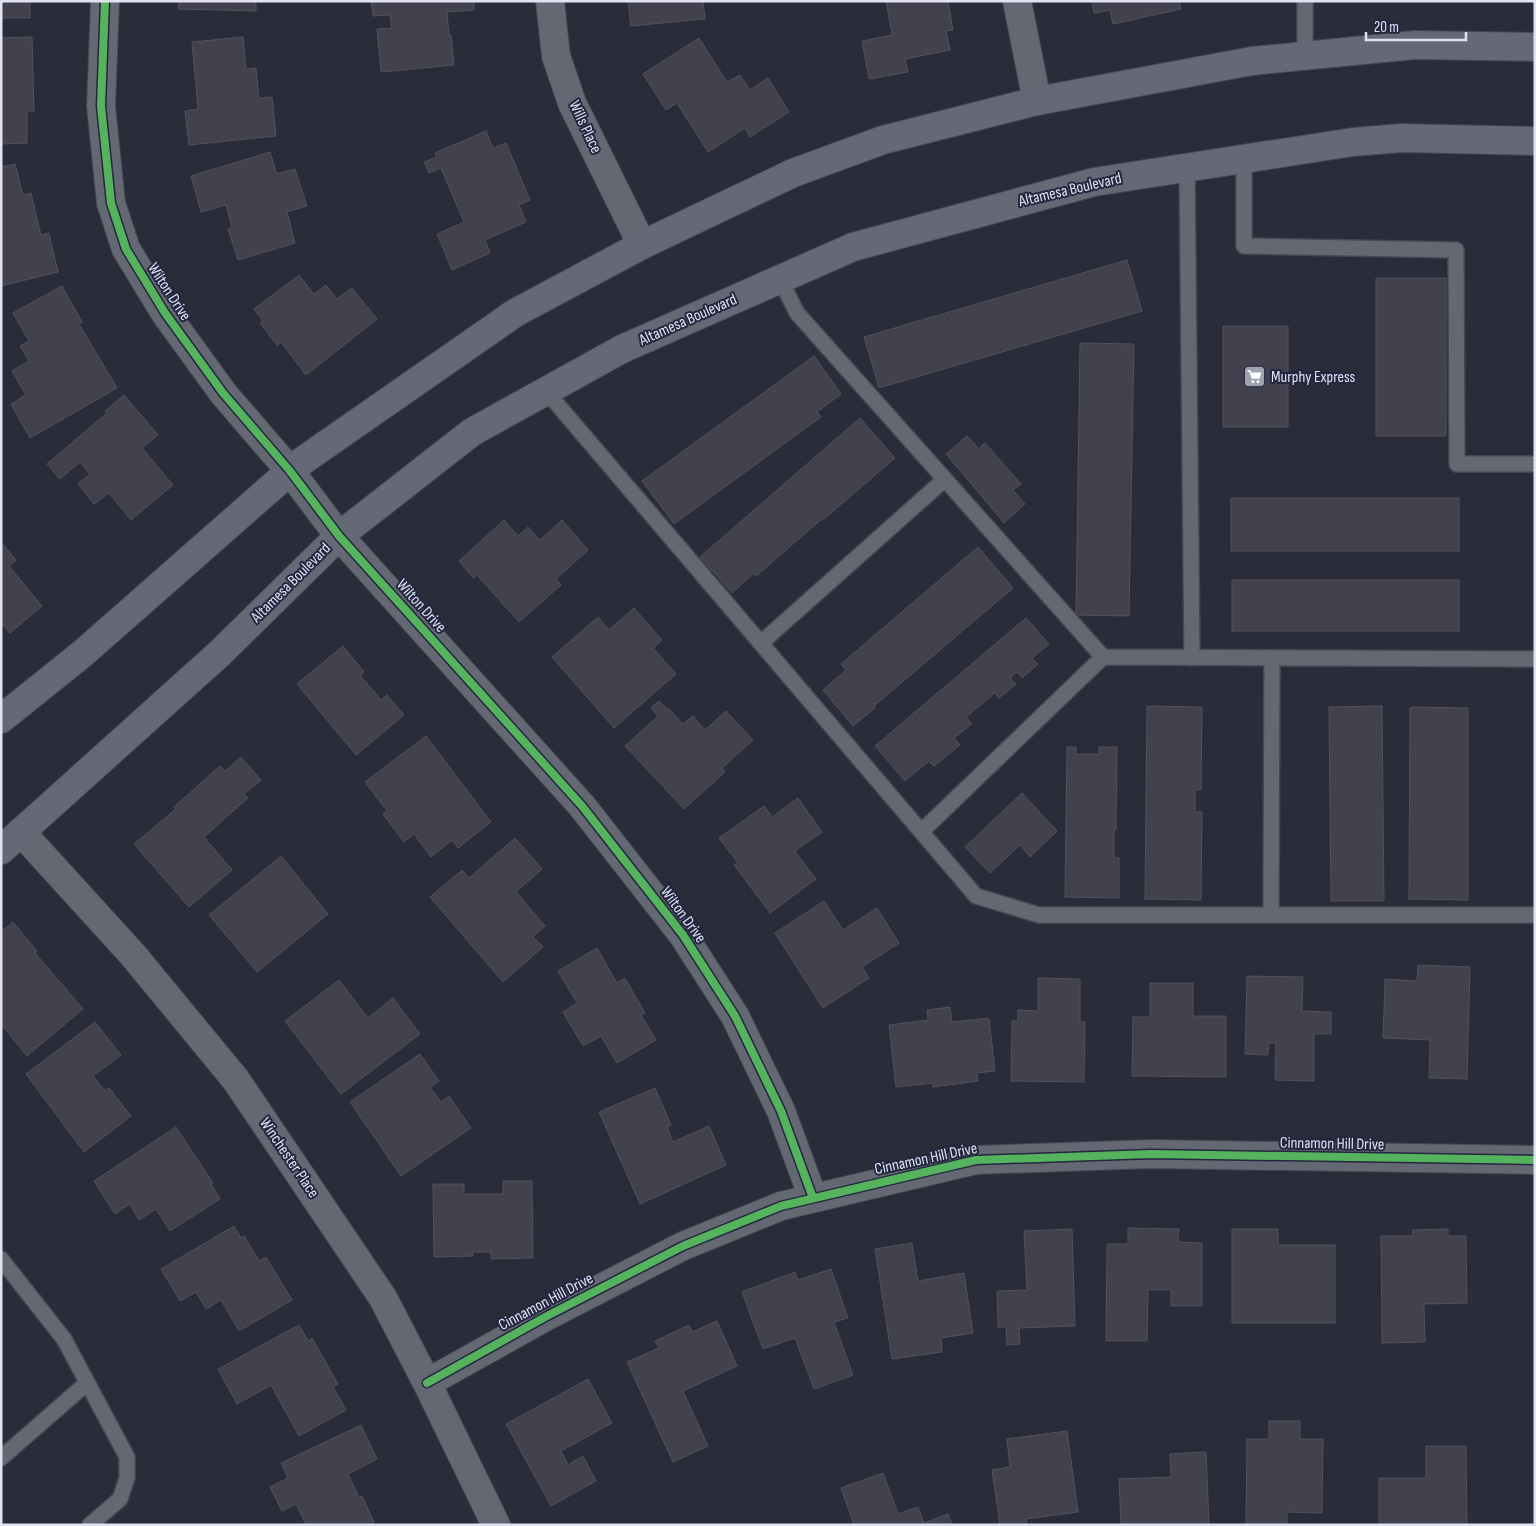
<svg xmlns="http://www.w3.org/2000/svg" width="1536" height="1526" font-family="'Sofia Sans Condensed',sans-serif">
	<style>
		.building { fill: #42414d; stroke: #52515c }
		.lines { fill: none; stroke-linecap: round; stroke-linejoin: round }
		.service-casing { stroke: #444752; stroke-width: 18 }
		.minor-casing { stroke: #444752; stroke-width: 30 }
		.secondary-casing { stroke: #444752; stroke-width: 30 }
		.service { stroke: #646872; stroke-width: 15 }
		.minor { stroke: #646872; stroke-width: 28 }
		.secondary { stroke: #646975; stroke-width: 28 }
		.cycleway-casing { stroke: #23273f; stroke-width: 11 }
		.cycleway { stroke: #56b35d; stroke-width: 8 }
		.labels { text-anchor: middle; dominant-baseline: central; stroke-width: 4; stroke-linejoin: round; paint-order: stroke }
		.street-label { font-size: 16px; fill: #dfe3f2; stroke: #23273f }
		.poi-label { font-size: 16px; fill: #dfe3f2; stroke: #23273f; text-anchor: start }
	</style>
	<rect width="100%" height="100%" fill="#292c39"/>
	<!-- building -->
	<path class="building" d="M1,1H30V18H1Z
		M179,1H256V11L178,9Z
		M371,1H474V10L447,12L449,35H451L454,65L381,72L377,29L392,28L390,15L373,16Z
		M628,1H703L705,19L631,26Z
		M886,1H948L953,30L946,31L950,50L905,59L908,72L869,79L862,41L892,35Z
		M1092,1H1179L1181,9L1113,24L1110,10L1094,13Z
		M32,37L34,111H27V143L1,144V38Z
		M243,37L246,69L256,68L259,98L272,97L276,136L189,145L185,111L198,109L192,42Z
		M699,38L727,82L740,75L750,90L768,78L789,112L750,137L745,128L708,152L677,103L666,110L643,74Z
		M486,131L493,148L506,143L530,200L519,205L526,222L485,240L490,253L452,270L437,234L464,222L441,168L429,173L424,162L437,157L435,153Z
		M270,152L277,174L295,169L307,206L287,212L295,243L238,260L228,229L232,227L226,205L201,212L191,176Z
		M15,164L23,195L31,193L41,235L49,233L58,272L1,286V167Z
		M1127,260L1142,311L879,388L864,337Z
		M299,275L314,294L326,285L337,299L352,288L377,319L306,375L281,342L277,345L260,323L263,321L254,309Z
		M1376,278H1446V436H1376Z
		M62,286L82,322L79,324L117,388L30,438L11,404L26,395L12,371L29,361L20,346L29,341L13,313Z
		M1223,326H1288V427H1223Z
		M1080,343L1134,344L1129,616L1076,615Z
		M814,356L841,394L817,412L821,417L674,524L642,481Z
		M124,395L158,435L142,448L173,485L131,520L109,493L94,504L78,484L90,474L80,462L60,479L47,464L107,413L105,411Z
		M860,418L895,458L824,519L823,518L756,576L754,573L732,593L700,557Z
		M967,436L979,449L985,443L1021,484L1013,490L1025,504L1004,523L946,454Z
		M1231,498H1459V551H1231Z
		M504,520L518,536L528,527L540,540L562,520L588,550L556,579L561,585L519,622L477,575L473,578L459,561Z
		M1,542L16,560L9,566L42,606L10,633L1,623Z
		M978,547L1013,588L874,706L875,708L853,726L823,690L846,670L841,664Z
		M1232,580H1459V631H1232Z
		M634,608L662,640L653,648L676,674L614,728L552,657L598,617L609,630Z
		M1026,618L1049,644L1032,658L1038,664L1022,678L1017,672L1010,678L1016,684L999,698L995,693L966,717L972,724L954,738L960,745L934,766L929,761L905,781L875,746Z
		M343,646L364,672L360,675L381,700L387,695L404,715L356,755L297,684Z
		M659,701L667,709L668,708L683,724L693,716L705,730L726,711L753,740L722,768L725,772L684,809L625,746L658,716L651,708Z
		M1147,706L1202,707L1201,790H1195V812H1202L1201,900L1145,899Z
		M1382,706L1384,901H1331L1329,707Z
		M1413,707L1468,708V900L1409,899L1410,708Z
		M426,736L491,822L458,848L452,840L431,857L414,834L404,842L383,814L387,811L365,782Z
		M1067,747H1076V754H1099V747H1117L1116,830H1114V858H1119V898L1065,897Z
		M241,757L261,780L244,794L248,798L204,837L232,870L189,907L134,844L176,809L174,807L220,766L225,771Z
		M1022,793L1057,831L1030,857L1020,845L990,873L965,847Z
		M798,798L822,832L795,851L816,879L770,913L734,865L738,863L719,838L764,806L772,817Z
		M515,838L542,869L516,892L545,926L533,937L543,947L503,982L430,897L462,870L469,878Z
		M281,856L328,914L257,972L209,915Z
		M824,901L843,930L877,908L899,943L862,967L869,978L823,1008L775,933Z
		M13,922L37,951L35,953L83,1009L27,1056L1,1024V932Z
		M597,948L617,983L625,978L645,1013L641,1015L656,1040L617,1063L601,1036L583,1046L563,1012L577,1003L558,971Z
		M1418,965L1470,967L1467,1079L1429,1078L1430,1040L1383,1038L1385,979L1417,981Z
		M1247,976L1303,977L1302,1011L1331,1012V1034H1314V1081L1275,1080L1276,1043H1269L1268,1055L1245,1054Z
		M1038,978L1080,979V1022H1085L1084,1082L1011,1081L1012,1021H1018V1010L1038,1011Z
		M339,980L368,1018L393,998L420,1034L341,1094L285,1021Z
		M1150,983H1193V1016H1226V1077L1132,1076L1133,1017H1150Z
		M950,1007L952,1022L989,1018L995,1071L977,1073L978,1081L933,1087V1083L896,1087L889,1025L928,1020L927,1010Z
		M95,1022L121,1055L93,1076L105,1091L109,1088L131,1116L84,1152L26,1074Z
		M420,1054L439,1081L430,1087L441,1102L449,1096L471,1128L401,1176L350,1102Z
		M655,1088L671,1125L667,1127L673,1142L709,1126L726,1165L640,1204L599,1112Z
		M176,1127L213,1183L211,1184L220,1199L170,1231L156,1209L139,1220L130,1204L115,1214L94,1181Z
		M503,1181H532L533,1258L491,1259V1252H473V1256L434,1257L433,1184H464V1194H503Z
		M234,1226L241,1238L244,1236L259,1261L266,1257L292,1300L239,1331L221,1300L206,1309L196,1292L180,1301L161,1269Z
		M1128,1228L1179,1229L1178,1242L1202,1243V1306H1171V1290H1148L1147,1341H1106L1107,1244H1128Z
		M1072,1229L1075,1326L1019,1328L1020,1344L1007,1345L1006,1327H998L997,1291L1027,1290L1024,1231Z
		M1232,1229H1278V1245H1335V1323H1232Z
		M1448,1229V1236H1466L1467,1303L1424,1304L1425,1342L1382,1343L1381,1236H1413L1412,1230Z
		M912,1243L918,1281L964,1273L973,1333L941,1338L942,1352L892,1359L875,1249Z
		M831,1269L848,1318L834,1322L853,1375L814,1389L795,1338L763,1349L742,1292L795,1272L798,1280Z
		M717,1321L737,1366L683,1391L708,1446L673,1462L627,1362L659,1348L655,1341L689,1325L692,1332Z
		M299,1325L308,1341L312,1338L338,1384L333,1387L346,1410L299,1436L271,1385L237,1404L218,1369Z
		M588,1379L612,1423L561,1451L568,1465L583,1456L596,1481L551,1506L506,1424Z
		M1269,1421H1300V1439H1323L1322,1513L1287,1512V1525H1246L1247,1439H1269Z
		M361,1425L377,1459L348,1474L359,1497L362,1496L374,1522L369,1525H306L296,1504L282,1511L270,1487L288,1478L281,1463Z
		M1067,1431L1078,1512L1026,1519L1027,1525H1000L992,1470L1010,1467L1007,1439Z
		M1426,1446H1466L1467,1525H1379V1478H1426Z
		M1206,1452L1209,1525H1121L1119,1479L1171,1477L1170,1454Z
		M883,1473L898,1514L918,1507L924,1523L948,1514L952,1525H854L841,1488Z"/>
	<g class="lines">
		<defs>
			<path id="service" d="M1305,1V56
				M1244,159V246L1456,250L1457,464H1535
				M1187,168L1192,658
				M780,279L797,313L1103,657L1535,659
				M546,391L976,896L1039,915H1535
				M761,643L945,479
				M922,831L1103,657
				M1271,915L1272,658
				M1,1259L64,1339L127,1457V1478L120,1499L90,1525
				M1,1458L87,1383"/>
			<path id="minor" d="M105,1L101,106L111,203L126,249L165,313L223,393L290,471L339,536L582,806L683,935L735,1016L781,1111L813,1198
				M550,1L556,56L572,103L642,245
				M1017,1L1037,101
				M21,832L133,955L236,1080L383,1298L427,1383L496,1525
				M427,1383L547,1316L683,1246L781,1206L976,1160L1151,1154L1535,1160"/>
			<path id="secondary" d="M1,719L82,654L298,464L515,313L642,245L793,173L883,140L1037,101L1252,61L1415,45L1535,47
				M1,850L220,653L339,536L472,432L622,349L853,247L1094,182L1353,142L1401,138L1535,141"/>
		</defs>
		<!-- service casing -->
		<use href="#service" class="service-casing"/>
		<!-- minor casing -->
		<use href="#minor" class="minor-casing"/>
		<!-- secondary casing -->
		<use href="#secondary" class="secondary-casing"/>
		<!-- service -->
		<use href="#service" class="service"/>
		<!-- minor -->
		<use href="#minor" class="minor"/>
		<!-- secondary -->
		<use href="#secondary" class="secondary"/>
		<defs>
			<path id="cycleway" d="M105,1L101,106L111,203L126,249L165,313L223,393L290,471L339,536L582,806L683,935L735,1016L781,1111L813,1198
				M427,1383L547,1316L683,1246L781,1206L976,1160L1151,1154L1535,1160"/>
		</defs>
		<!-- cycleway casing -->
		<use href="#cycleway" class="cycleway-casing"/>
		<!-- cycleway -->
		<use href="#cycleway" class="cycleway"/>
	</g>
	<!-- icons -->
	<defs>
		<symbol id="supermarket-square" viewBox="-11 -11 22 22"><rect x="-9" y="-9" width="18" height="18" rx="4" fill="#9fa3b1" stroke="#23273f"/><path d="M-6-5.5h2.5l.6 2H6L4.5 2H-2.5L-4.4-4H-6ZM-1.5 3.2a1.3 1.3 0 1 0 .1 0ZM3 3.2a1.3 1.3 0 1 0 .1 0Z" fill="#fff"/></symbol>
	</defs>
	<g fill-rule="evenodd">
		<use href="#supermarket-square" x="1242" y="364" width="25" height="25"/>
	</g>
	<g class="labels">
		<!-- street labels -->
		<g class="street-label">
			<text transform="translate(585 127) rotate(65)">Wills Place</text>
			<text transform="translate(1070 190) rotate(-13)">Altamesa Boulevard</text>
			<text transform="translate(169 292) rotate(57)">Wilton Drive</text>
			<text transform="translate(688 320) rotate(-24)">Altamesa Boulevard</text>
			<text transform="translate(291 583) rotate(-45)">Altamesa Boulevard</text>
			<text transform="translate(421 606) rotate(48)">Wilton Drive</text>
			<text transform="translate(683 915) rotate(54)">Wilton Drive</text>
			<text transform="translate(1332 1144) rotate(1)">Cinnamon Hill Drive</text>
			<text transform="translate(289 1158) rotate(56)">Winchester Place</text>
			<text transform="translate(926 1159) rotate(-12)">Cinnamon Hill Drive</text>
			<text transform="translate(546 1302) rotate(-28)">Cinnamon Hill Drive</text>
		</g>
		<!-- poi labels -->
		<g class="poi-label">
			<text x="1271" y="377">Murphy Express</text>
		</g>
	</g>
	<!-- border -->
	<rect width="1536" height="1526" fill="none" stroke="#dfe3f2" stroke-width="5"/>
	<!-- scale -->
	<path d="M1366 32v8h100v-8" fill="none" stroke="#dfe3f2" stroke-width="2.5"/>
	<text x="1374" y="32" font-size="15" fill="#dfe3f2" stroke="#23273f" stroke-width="4" paint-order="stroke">20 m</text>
</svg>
